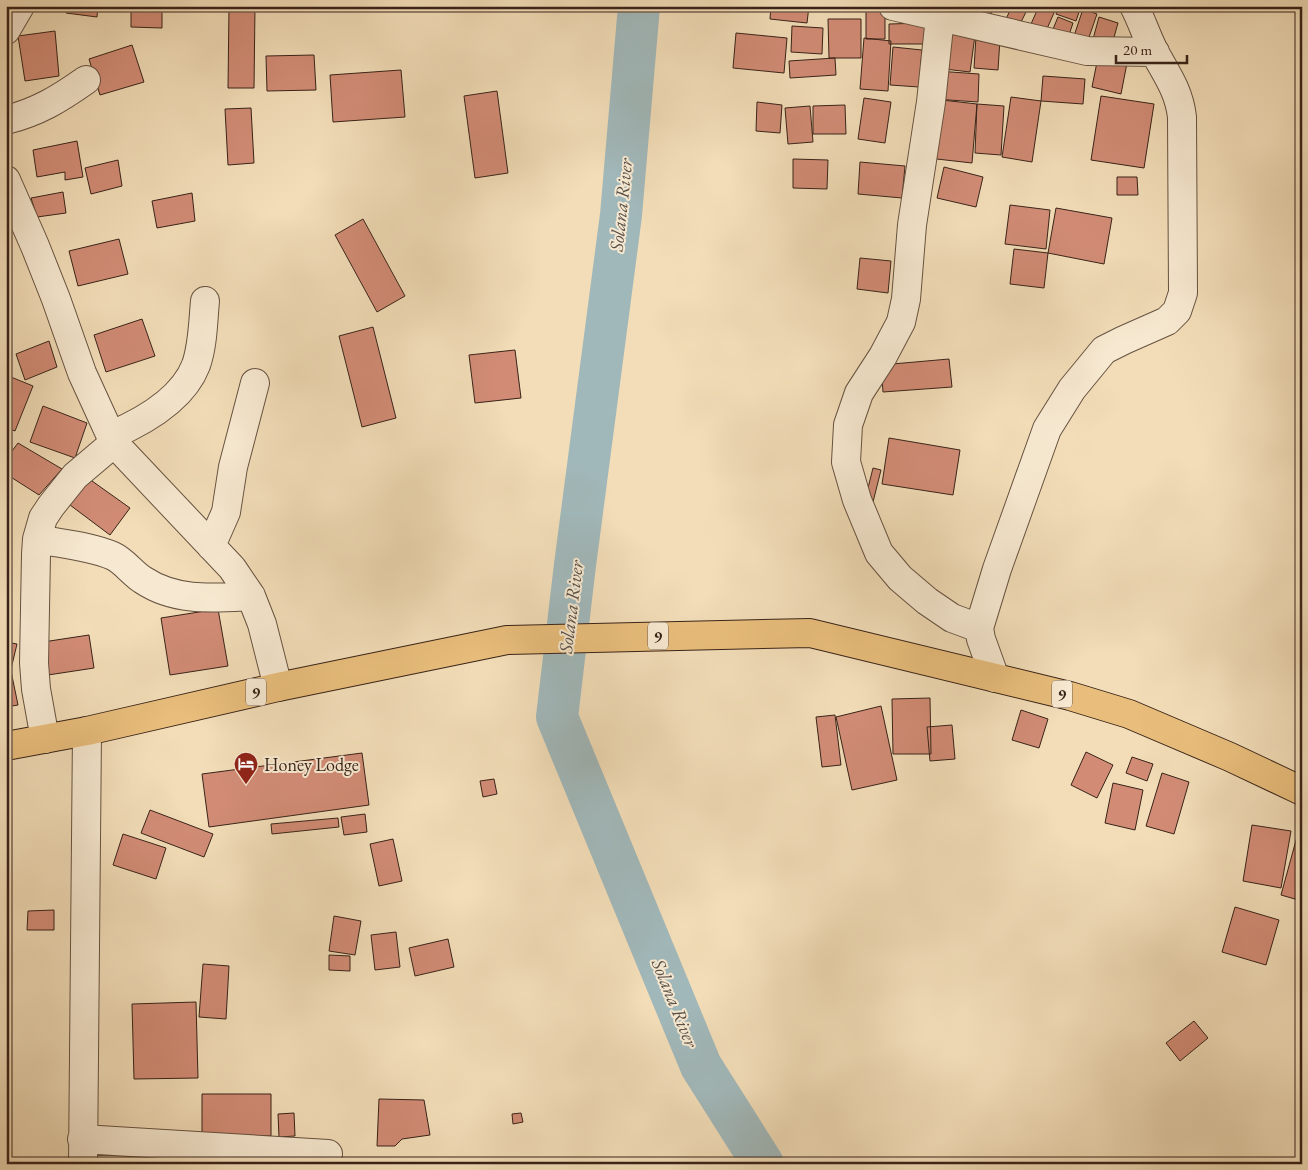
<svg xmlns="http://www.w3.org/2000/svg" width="1308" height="1170" font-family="'EB Garamond',serif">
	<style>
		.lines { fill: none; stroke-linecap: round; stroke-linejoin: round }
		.river { stroke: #a1b8ba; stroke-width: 42 }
		.building { fill: #d28c76; stroke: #382318 }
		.minor-casing { stroke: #665240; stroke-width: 30 }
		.highway-casing { stroke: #382318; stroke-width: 30 }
		.minor { stroke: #f7e9d1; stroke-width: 28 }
		.highway { stroke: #e9be7c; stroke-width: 28 }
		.labels { text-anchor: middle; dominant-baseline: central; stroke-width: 4; stroke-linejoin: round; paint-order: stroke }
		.shield { fill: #f7e9d1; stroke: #715e50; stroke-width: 1 }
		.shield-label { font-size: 16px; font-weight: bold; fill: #382318 }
		.poi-label { font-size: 18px; fill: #382318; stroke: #f7e9d1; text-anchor: start }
		.water-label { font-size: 19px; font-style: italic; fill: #585049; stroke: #f7e9d1 }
	</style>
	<rect width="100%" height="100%" fill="#f2ddb8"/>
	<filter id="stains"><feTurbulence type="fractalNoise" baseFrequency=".004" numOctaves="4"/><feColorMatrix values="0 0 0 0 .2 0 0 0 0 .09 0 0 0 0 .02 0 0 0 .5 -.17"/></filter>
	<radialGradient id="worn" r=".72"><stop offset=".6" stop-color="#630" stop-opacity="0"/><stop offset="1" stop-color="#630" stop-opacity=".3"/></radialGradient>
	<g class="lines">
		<!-- river -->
		<path class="river" d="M639,6L621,215L575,565L557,717L701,1066L763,1164"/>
	</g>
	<!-- building -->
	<path class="building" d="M66,6H98L97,17L66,13Z
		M131,6H162V28L131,27Z
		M229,6H255L254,88H228Z
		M771,6H809L807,23L770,19Z
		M971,6H994L989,19L969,10Z
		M1012,6H1024L1028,8L1019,26L1006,19Z
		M1039,6H1057L1046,31L1031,24Z
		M1059,6H1081L1076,21L1056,14Z
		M1083,9L1097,14L1087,43L1073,39Z
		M866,11H885V39H866Z
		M1058,17L1073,23L1067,41L1051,34Z
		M1099,17L1118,23L1111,48L1092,43Z
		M828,19H861V58H829Z
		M925,23V44H889V24Z
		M941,24L976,28L970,72L936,68Z
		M792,26L823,28L822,54L791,52Z
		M55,31L59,76L25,81L18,36Z
		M736,33L787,38L784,73L733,68Z
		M976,37L1000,39L998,70L974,68Z
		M864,38L891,41L888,91L860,89Z
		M132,45L144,82L100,95L89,59Z
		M893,47L922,50L919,87L890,85Z
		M314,55L316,90L267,91L266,56Z
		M1098,57L1127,63L1121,94L1092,87Z
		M835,58L836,75L790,78L789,61Z
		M401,70L405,117L333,122L330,75Z
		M937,71L979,74L978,102L935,99Z
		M1043,76L1085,79L1083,104L1041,101Z
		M497,91L508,173L475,178L464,96Z
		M1101,96L1154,104L1144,168L1091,160Z
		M1011,97L1041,101L1032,162L1002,157Z
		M864,98L891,102L885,143L858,139Z
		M933,99L977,104L972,163L928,158Z
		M757,102L782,105L780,133L756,131Z
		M977,104L1004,106L1001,155L975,153Z
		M845,105L846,134H813V106Z
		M810,106L813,142L788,144L785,108Z
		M251,108L254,163L228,165L225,109Z
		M77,141L83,177L65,180V172L37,177L33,150Z
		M793,159L828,160L827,189L793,188Z
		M118,160L122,186L91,194L85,168Z
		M860,162L905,166L902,198L858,194Z
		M944,167L983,177L976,207L937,198Z
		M1117,177H1137L1138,195H1117Z
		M63,192L66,213L37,217L31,198Z
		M192,193L195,221L157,228L152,201Z
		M1010,205L1050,210L1046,249L1005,244Z
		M1056,208L1112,218L1104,264L1048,253Z
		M363,219L405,296L377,312L335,235Z
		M119,239L128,274L78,286L69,251Z
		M1014,249L1048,253L1044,288L1010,284Z
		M860,258L891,261L888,293L857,289Z
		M142,319L155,356L106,372L94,335Z
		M373,327L396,418L362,427L339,336Z
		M49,341L57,367L25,380L16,354Z
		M515,350L521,398L475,403L469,355Z
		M949,359L952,387L883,392L881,365Z
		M6,375L33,386L15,431L6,428Z
		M43,406L87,423L75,458L30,442Z
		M889,438L960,450L953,495L882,484Z
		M18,443L62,469L39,495L6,474V459Z
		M873,468L881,470L873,502L865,500Z
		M85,476L130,508L110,535L66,502Z
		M218,609L228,666L170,675L161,618Z
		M89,635L94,668L48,675L43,642Z
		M6,642L17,644L11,669L6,668Z
		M6,671H11L18,705L6,707Z
		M930,698L931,754H893L892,699Z
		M881,706L897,780L852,790L836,717Z
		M1021,710L1048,719L1039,748L1012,740Z
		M835,715L841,765L822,767L816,717Z
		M952,725L955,759L930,761L927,727Z
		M1086,752L1113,765L1097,798L1071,785Z
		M362,753L369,805L209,827L202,774Z
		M1132,757L1153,764L1147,781L1126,773Z
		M1162,773L1189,782L1174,834L1146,826Z
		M494,779L497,794L483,797L480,781Z
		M1113,783L1143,790L1135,830L1105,823Z
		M150,810L213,834L204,857L141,833Z
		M365,814L367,832L344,835L341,817Z
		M338,818L339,827L272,834L271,824Z
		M1252,825L1291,831L1281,888L1243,881Z
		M1298,833L1302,834V901L1281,895Z
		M123,834L166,848L156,879L113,865Z
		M393,839L402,881L379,886L370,844Z
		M1235,907L1279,920L1266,965L1222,952Z
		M54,910V930H27L28,911Z
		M334,916L361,921L355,955L329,951Z
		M396,932L400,967L375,970L371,935Z
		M448,939L454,967L415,976L409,948Z
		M329,955L350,956V971L329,970Z
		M203,964L229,966L226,1019L199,1017Z
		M196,1002L198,1078L134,1079L132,1004Z
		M1194,1021L1208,1038L1180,1061L1166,1043Z
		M202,1094H271V1136H202Z
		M379,1099L424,1100L430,1135L402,1139L395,1146H377Z
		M294,1113L295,1136L279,1137L278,1114Z
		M521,1113L523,1122L513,1124L512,1114Z
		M219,1156V1164H188V1157Z"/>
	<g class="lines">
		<defs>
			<path id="minor" d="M893,6L1087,51L1155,52
				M940,17L931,102L912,225L906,299L901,322L883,356L859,393L848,425L846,462L857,500L879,553L900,578L927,601L952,618L979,628
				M6,30L20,6
				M6,120C38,112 59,99 86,80
				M6,180L35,246L56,299L82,373L114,443L232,568L251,596L262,624L278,687
				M112,435C142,422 183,399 196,365C203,345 203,322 205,301
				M37,539L43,518L51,506L75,476L114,443
				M211,546L226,512L233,467L255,383
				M995,678L981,639L979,628L997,569L1047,429L1072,389L1104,350L1124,340L1167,321L1177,311L1183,293L1182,117C1179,91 1167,75 1155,53C1147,38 1142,21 1134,6
				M45,739L36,689L34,663L36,554L37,539C62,544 90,546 113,556C124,561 132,573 143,580C176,602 214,598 251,596
				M82,1139L328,1154
				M83,1164L87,731"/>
			<path id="highway" d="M6,746L87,731L278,687L507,640L810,633L1070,696L1129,714L1230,757L1302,791"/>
		</defs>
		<!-- minor casing -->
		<use href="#minor" class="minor-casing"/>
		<!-- highway casing -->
		<use href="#highway" class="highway-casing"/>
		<!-- minor -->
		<use href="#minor" class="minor"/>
		<!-- highway -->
		<use href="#highway" class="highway"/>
	</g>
	<!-- icons -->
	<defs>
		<symbol id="hotel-pin" viewBox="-11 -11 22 30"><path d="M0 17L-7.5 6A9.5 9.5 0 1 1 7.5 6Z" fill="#8f2418" stroke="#f7e9d1"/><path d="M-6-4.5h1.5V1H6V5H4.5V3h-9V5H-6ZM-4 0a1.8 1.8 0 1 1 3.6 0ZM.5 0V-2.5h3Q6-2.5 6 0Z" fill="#fff"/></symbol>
	</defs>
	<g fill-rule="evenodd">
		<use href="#hotel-pin" x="232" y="750" width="28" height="38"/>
	</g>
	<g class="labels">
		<!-- shield labels -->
		<g class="shield">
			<rect x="648" y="622.5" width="20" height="27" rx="4"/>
			<rect x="246" y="678.5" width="20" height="27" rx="4"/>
			<rect x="1052" y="680.5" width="20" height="27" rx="4"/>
		</g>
		<g class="shield-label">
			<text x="658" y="636">9</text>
			<text x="256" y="692">9</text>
			<text x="1062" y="694">9</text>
		</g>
		<!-- poi labels -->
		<g class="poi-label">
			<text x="264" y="764">Honey Lodge</text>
		</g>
		<!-- water labels -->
		<g class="water-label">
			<text transform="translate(621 205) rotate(-84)">Solana River</text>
			<text transform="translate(571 607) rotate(-83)">Solana River</text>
			<text transform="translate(675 1003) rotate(68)">Solana River</text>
		</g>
	</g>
	<!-- margin -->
	<rect width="1308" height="1170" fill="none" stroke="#f2ddb8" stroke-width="25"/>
	<rect x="8" y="8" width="1293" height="1155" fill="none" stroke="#382318" stroke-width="2.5"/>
	<rect x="12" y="12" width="1283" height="1145" fill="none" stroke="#382318"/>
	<!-- scale -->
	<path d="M1116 55v8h71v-8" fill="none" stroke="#382318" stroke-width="2.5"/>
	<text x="1123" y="55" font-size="15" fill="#382318" stroke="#f7e9d1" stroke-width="4" paint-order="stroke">20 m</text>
	<rect width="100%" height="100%" filter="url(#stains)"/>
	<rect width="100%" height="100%" fill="url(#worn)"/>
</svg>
